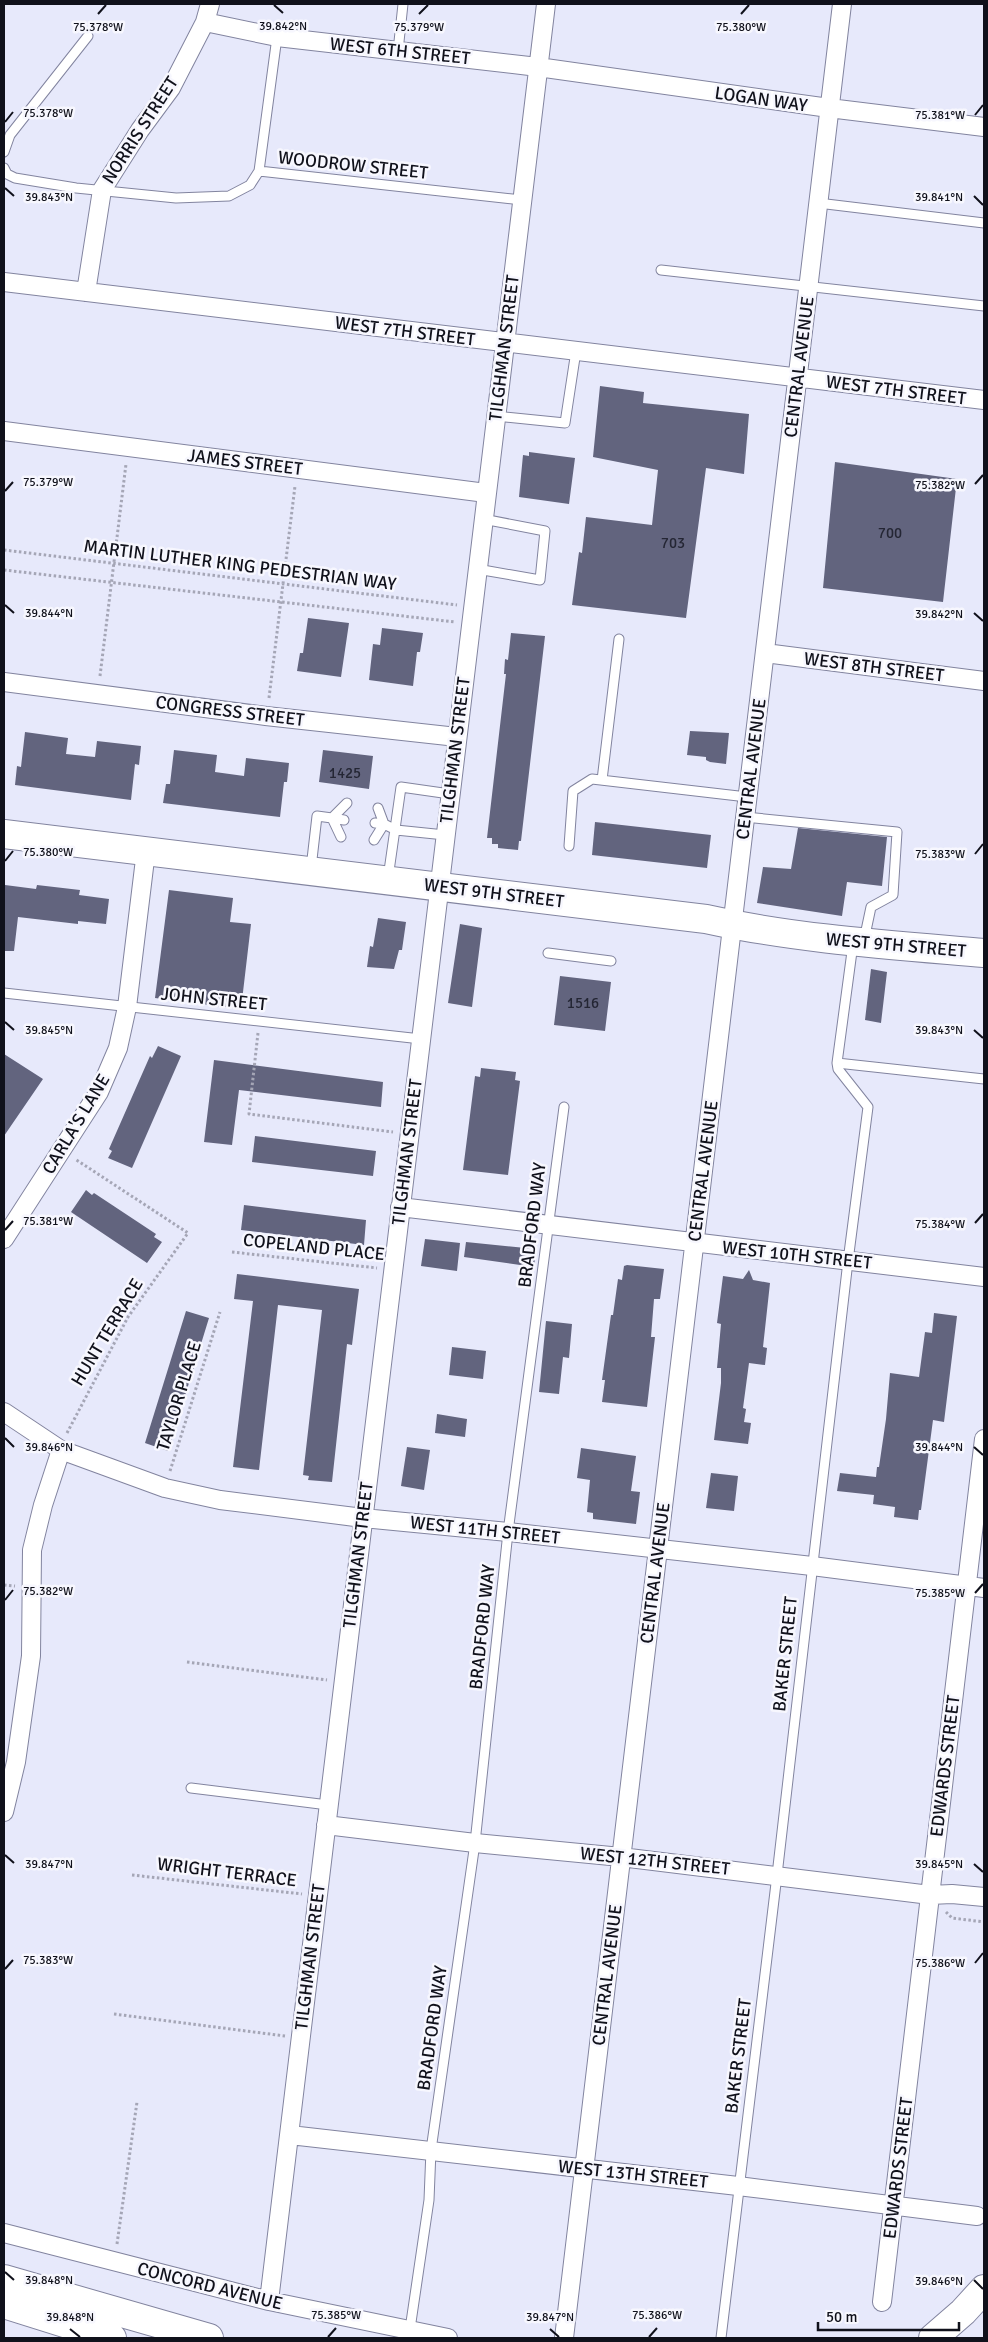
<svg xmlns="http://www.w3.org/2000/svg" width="988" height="2342" font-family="Signika,sans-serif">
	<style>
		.building { fill: #62647e }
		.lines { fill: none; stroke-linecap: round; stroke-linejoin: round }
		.service-casing { stroke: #82849f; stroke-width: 11 }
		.minor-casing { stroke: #82849f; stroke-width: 20 }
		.primary-casing { stroke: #82849f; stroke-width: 30 }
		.motorway-casing { stroke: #82849f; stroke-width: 30 }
		.path { stroke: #a5a6b6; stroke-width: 3; stroke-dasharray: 2.5 2.5; stroke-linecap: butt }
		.service { stroke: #fff; stroke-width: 9 }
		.minor { stroke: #fff; stroke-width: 18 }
		.primary { stroke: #fff; stroke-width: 28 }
		.motorway { stroke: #fff; stroke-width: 28 }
		.ticks { fill: none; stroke: #10111b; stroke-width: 2 }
		.labels { text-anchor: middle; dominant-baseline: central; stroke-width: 5; stroke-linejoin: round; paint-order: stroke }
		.number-label { font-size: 15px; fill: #242634 }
		.street-label { font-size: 18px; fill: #10111b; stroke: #f7f7fe }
		.ticks-label { font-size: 12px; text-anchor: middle; fill: #10111b; stroke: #f7f7fe; stroke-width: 5; stroke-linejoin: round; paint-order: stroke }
	</style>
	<rect width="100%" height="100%" fill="#e7e9fb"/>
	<!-- building -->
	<path class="building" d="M600,386L644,392L643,403L749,414L744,474L706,468L686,618L572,605L579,552L582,553L586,517L652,525L658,470L593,457Z
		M529,452L575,458L569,504L519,497L523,455L529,456Z
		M835,462L957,479L943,602L823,588Z
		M308,618L349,623L341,677L297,671L300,653H303Z
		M382,628L423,633L420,652H417L413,686L369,680L373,644L380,645Z
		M511,633L545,636L521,841H519L518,850L498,848V844H492V838H487L506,674H504L505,659L508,660Z
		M690,731L729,733L726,764L710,762L706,760V757L687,755Z
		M25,732L68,738L66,754L95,757L97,741L141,746L139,765L135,764L131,800L15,785L17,766L21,767Z
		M174,750L217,755L215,772L244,776L246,758L289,763L287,782H284L280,817L163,803L166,784H170Z
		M323,750L373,756L369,789L319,782Z
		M595,822L711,835L707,868L592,855Z
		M798,828L887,837L882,886L847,882L842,916L757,903L763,867L791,869Z
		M5,885L36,889L37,885L80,890L79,895L109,899L106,924L78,921V924L18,917L14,951H4Z
		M169,890L233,898L230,922L251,924L241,1009L155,998Z
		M378,918L406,922L402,950H399L394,969L367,967L370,946L373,947Z
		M460,924L482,928L472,1007L448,1003Z
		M871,969L887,972L881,1023L865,1020Z
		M560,976L611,982L605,1031L554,1025Z
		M158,1046L181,1056L132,1168L108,1158L112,1151L109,1149L150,1056L152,1058Z
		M4,1054L43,1079L4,1136Z
		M214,1060L383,1082L381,1107L239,1090L232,1145L204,1142Z
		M481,1068L516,1072L515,1080L520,1081L508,1175L463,1170L475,1076L480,1077Z
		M255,1136L376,1151L373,1176L252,1162Z
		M86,1190L92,1195L94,1193L156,1234L154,1237L162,1242L147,1263L71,1212Z
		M244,1205L366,1220L364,1245L241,1230Z
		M425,1239L460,1243L457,1271L421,1266Z
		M466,1242L536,1249L534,1267L464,1257Z
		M627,1265L664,1269L660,1299H654L651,1337H655L647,1407L602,1402L605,1380H602L611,1315H613L618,1279L622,1280L624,1266Z
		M749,1270L753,1280L770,1283L763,1347L767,1348L765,1365L749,1363L743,1408L746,1409L744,1422L751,1423L748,1444L714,1440L721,1383V1368H717L721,1324L717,1323L723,1276L743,1279Z
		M237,1274L359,1289L352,1345L347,1344L332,1482L308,1480L309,1476L303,1475L322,1310L278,1305L259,1470L233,1467L253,1301L234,1299Z
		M186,1311L209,1318L168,1451L145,1443Z
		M934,1313L957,1316L944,1422L933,1420L921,1510H919L918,1520L894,1517L895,1507L873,1504L874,1495L837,1491L840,1473L876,1477L877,1467H879L886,1419L890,1373L919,1377L925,1332L932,1333Z
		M546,1321L572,1324L569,1358L563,1357L559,1394L539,1392Z
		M452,1347L486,1351L483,1379L449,1375Z
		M437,1414L467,1419L465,1437L435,1433Z
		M407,1447L430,1450L424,1490L401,1486Z
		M581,1448L636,1456L631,1491L640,1492L636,1524L593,1519V1513L587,1512L590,1480L577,1478Z
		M711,1473L738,1476L734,1511L706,1508Z"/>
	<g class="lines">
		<defs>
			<path id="service" d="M398,51L403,4
				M4,152L10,135L88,36
				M4,168L7,174L15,178L76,188L176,198L229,196L250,185L259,171L522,200
				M259,171L277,37
				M818,203L984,223
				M661,270L984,306
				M496,416L565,423L576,351
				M477,569L540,580L545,531L483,519
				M602,780L619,639
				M745,817L897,832L893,895L871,907L864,940
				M375,823L384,824L378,808
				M341,837L332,818L344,820
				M374,840L384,824L396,830L445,835
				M569,846L573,791L592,779L747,797
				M311,868L317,816L332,818L347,803
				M388,878L401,787L450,794
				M548,953L611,961
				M4,993L421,1039
				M837,1063L984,1079
				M191,1788L328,1805
				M410,2329L429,2200L431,2150L475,1843L508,1532L564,1107
				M721,2338L777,1875L848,1261L868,1107L838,1069L837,1063L853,944"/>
			<path id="minor" d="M205,22L277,37L538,67L829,108L984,127
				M4,282L984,400
				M86,292L102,190L140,130L171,88L205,22L210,4
				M4,431L486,493
				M765,653L984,681
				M4,682L266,716L457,737
				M400,1207L984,1277
				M4,1239L99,1092L118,1048L127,1007L146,851
				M4,1412L61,1450L165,1488L220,1500L363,1518L508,1532L812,1566L984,1588
				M4,1812L16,1762L31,1656L32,1550L43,1505L61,1450
				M326,1825L475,1843L621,1857L930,1895L952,1894L984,1897
				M290,2135L738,2186L977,2216
				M4,2233L269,2301L448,2338
				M269,2301L546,4
				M882,2302L984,1439
				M564,2338L842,4"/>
			<path id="primary" d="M4,834L706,919C797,939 891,945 984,953"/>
			<path id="motorway" d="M4,2279L209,2338
				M4,2304L112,2338
				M933,2338L963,2312L984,2289"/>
		</defs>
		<!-- service casing -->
		<use href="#service" class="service-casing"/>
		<!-- minor casing -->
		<use href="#minor" class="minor-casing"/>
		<!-- primary casing -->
		<use href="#primary" class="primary-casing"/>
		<!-- motorway casing -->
		<use href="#motorway" class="motorway-casing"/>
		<!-- path -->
		<path class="path" d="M4,550L457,605
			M4,570L455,622
			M100,676L126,464
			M269,698L295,486
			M258,1033L249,1114L393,1132
			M232,1252L377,1268
			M67,1433L128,1317L188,1233L75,1159
			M170,1471L220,1312
			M4,1585L15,1586
			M187,1662L327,1680
			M132,1875L302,1894
			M946,1912L952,1918L984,1922
			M114,2014L285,2036
			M117,2244L137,2102"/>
		<!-- service -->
		<use href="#service" class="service"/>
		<!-- minor -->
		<use href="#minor" class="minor"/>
		<!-- primary -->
		<use href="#primary" class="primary"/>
		<!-- motorway -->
		<use href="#motorway" class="motorway"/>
	</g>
	<!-- ticks -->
	<path class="ticks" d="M274,5L283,13M98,14L106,5M419,14L428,5M741,14L749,5M975,115L983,105M5,122L13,112M5,188L14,196M974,196L983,205M975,484L983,475M5,491L13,482M5,605L14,613M974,613L983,621M975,854L983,844M5,861L13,851M5,1022L14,1030M974,1030L983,1038M975,1223L983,1214M5,1230L13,1221M5,1438L14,1447M974,1447L983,1455M975,1593L983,1584M5,1600L13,1590M5,1855L14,1863M974,1864L983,1872M975,1963L983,1953M5,1969L13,1960M5,2272L14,2280M974,2280L983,2289M70,2329L80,2337M550,2329L559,2337M328,2337L336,2328M649,2337L657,2328"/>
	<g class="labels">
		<!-- number labels -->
		<g class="number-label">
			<text x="890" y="533">700</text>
			<text x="673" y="543">703</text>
			<text x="345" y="773">1425</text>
			<text x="583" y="1003">1516</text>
		</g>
		<!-- street labels -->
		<g class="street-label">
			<text transform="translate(400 51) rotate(6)">WEST 6TH STREET</text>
			<text transform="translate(761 99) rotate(8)">LOGAN WAY</text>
			<text transform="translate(140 130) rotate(-57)">NORRIS STREET</text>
			<text transform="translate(353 165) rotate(6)">WOODROW STREET</text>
			<text transform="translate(405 331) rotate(7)">WEST 7TH STREET</text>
			<text transform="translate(504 348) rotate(-83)">TILGHMAN STREET</text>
			<text transform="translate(799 367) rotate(-83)">CENTRAL AVENUE</text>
			<text transform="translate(896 390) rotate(7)">WEST 7TH STREET</text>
			<text transform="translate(245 462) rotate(7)">JAMES STREET</text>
			<text transform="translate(240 565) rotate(7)">MARTIN LUTHER KING PEDESTRIAN WAY</text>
			<text transform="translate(874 667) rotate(7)">WEST 8TH STREET</text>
			<text transform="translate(230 711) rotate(7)">CONGRESS STREET</text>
			<text transform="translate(455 750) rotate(-83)">TILGHMAN STREET</text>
			<text transform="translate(751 769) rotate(-83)">CENTRAL AVENUE</text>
			<text transform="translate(494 893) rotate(7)">WEST 9TH STREET</text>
			<text transform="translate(896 945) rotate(5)">WEST 9TH STREET</text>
			<text transform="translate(214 999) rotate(6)">JOHN STREET</text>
			<text transform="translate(76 1124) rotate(-59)">CARLA'S LANE</text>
			<text transform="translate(407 1152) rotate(-83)">TILGHMAN STREET</text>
			<text transform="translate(703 1171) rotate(-83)">CENTRAL AVENUE</text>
			<text transform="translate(532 1225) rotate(-83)">BRADFORD WAY</text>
			<text transform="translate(314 1247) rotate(6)">COPELAND PLACE</text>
			<text transform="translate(797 1255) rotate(6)">WEST 10TH STREET</text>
			<text transform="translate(107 1332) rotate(-59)">HUNT TERRACE</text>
			<text transform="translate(179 1396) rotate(-73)">TAYLOR PLACE</text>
			<text transform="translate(485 1530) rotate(6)">WEST 11TH STREET</text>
			<text transform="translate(358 1555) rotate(-83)">TILGHMAN STREET</text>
			<text transform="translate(655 1573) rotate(-83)">CENTRAL AVENUE</text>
			<text transform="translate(482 1627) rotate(-84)">BRADFORD WAY</text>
			<text transform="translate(785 1654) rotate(-84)">BAKER STREET</text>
			<text transform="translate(945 1766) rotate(-83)">EDWARDS STREET</text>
			<text transform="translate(655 1861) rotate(6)">WEST 12TH STREET</text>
			<text transform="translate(227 1872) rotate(7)">WRIGHT TERRACE</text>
			<text transform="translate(310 1957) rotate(-83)">TILGHMAN STREET</text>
			<text transform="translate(607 1975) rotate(-83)">CENTRAL AVENUE</text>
			<text transform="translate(432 2028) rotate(-82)">BRADFORD WAY</text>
			<text transform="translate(738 2056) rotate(-83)">BAKER STREET</text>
			<text transform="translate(898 2168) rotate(-83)">EDWARDS STREET</text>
			<text transform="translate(633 2174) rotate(6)">WEST 13TH STREET</text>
			<text transform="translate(210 2286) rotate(14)">CONCORD AVENUE</text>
		</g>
	</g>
	<g class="ticks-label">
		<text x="283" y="30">39.842°N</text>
		<text x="98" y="31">75.378°W</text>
		<text x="419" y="31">75.379°W</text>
		<text x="741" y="31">75.380°W</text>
		<text x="48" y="117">75.378°W</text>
		<text x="940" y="119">75.381°W</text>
		<text x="49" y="201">39.843°N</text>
		<text x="939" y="201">39.841°N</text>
		<text x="48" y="486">75.379°W</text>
		<text x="940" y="489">75.382°W</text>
		<text x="49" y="617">39.844°N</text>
		<text x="939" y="618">39.842°N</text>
		<text x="48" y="856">75.380°W</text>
		<text x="940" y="858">75.383°W</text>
		<text x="49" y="1034">39.845°N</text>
		<text x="939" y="1034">39.843°N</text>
		<text x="48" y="1225">75.381°W</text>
		<text x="940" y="1228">75.384°W</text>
		<text x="49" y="1451">39.846°N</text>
		<text x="939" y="1451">39.844°N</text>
		<text x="48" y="1595">75.382°W</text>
		<text x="940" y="1597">75.385°W</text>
		<text x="49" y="1868">39.847°N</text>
		<text x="939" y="1868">39.845°N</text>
		<text x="48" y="1964">75.383°W</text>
		<text x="940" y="1967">75.386°W</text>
		<text x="49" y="2284">39.848°N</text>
		<text x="939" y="2285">39.846°N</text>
		<text x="336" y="2319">75.385°W</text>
		<text x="657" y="2319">75.386°W</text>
		<text x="70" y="2321">39.848°N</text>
		<text x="550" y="2321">39.847°N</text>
	</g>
	<!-- border -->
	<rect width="988" height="2342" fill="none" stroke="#10111b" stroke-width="10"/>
	<!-- scale -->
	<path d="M818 2322v8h141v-8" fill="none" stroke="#10111b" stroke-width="2.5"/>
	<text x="826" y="2322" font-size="15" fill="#10111b" stroke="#f7f7fe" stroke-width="4" paint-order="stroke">50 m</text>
</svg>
